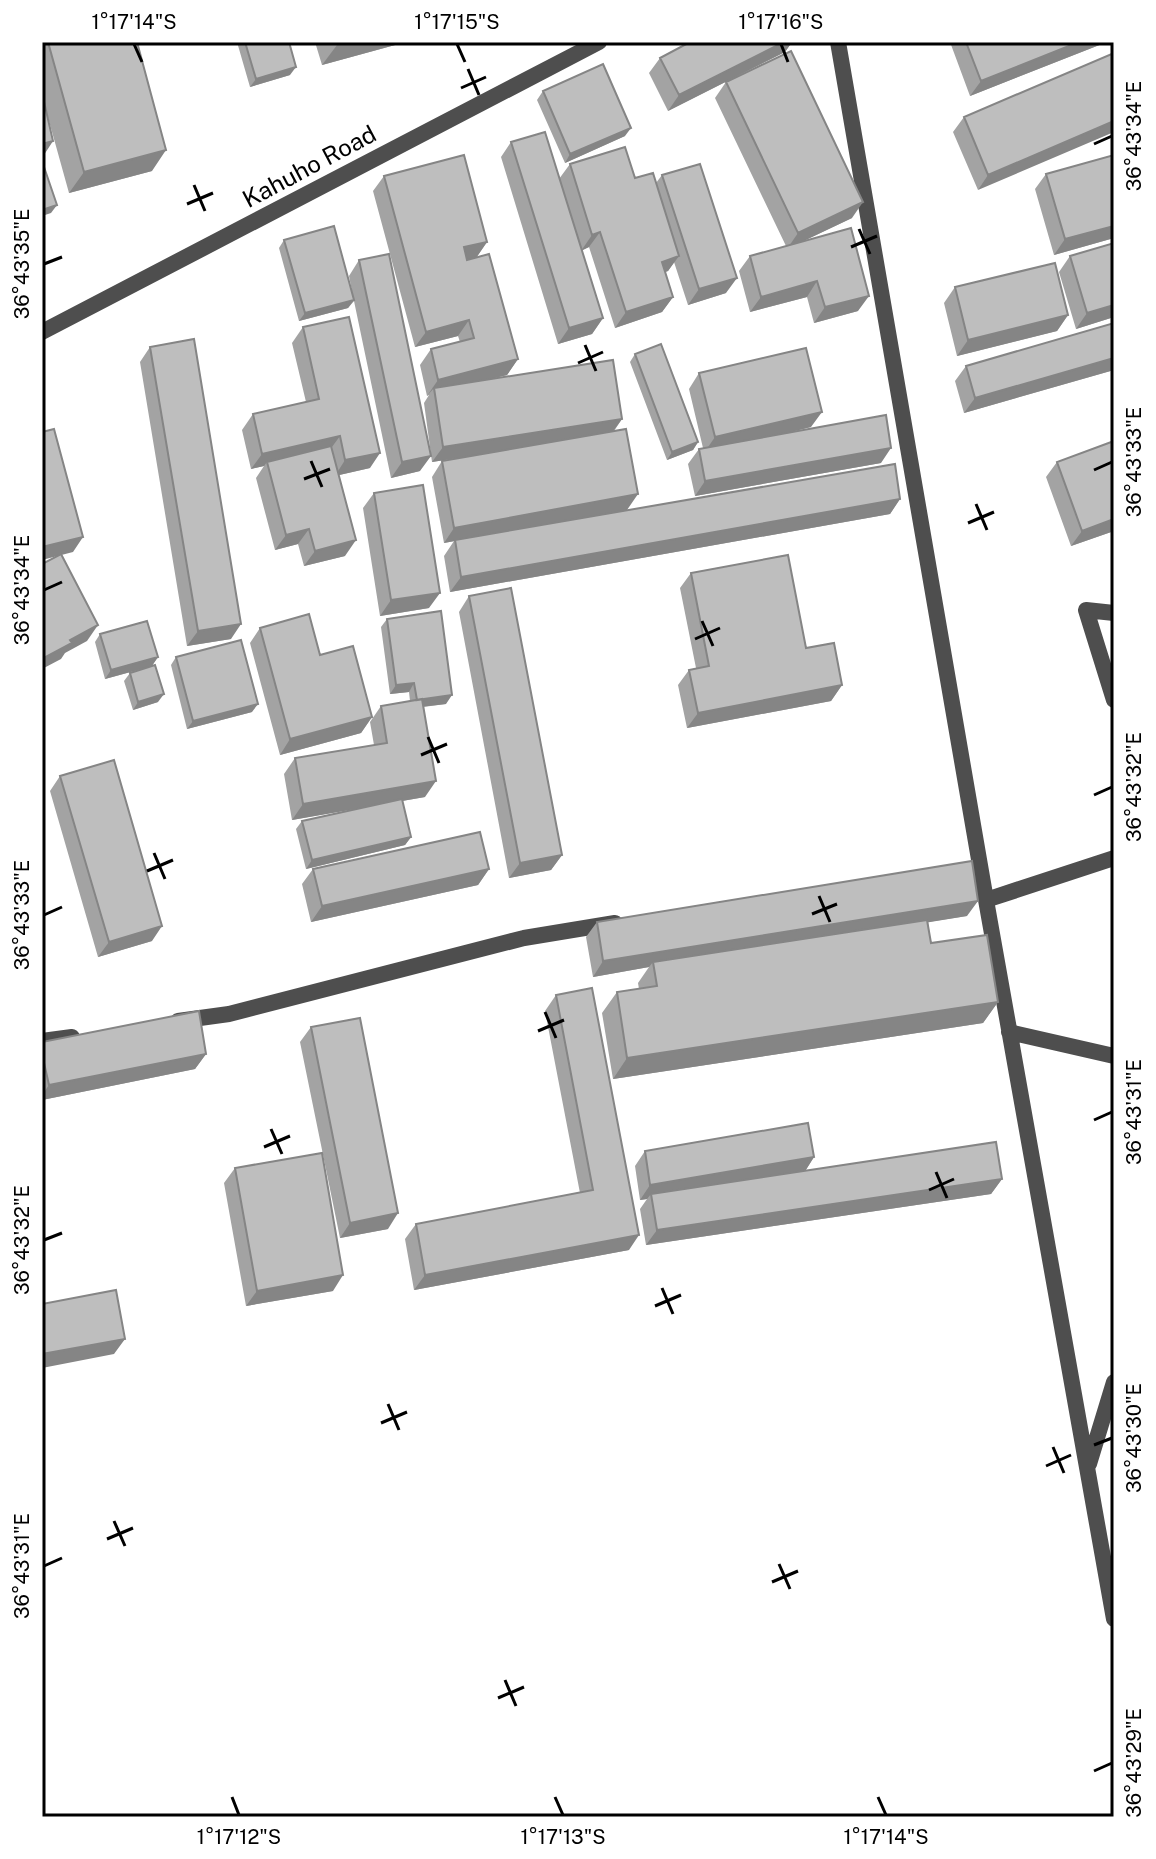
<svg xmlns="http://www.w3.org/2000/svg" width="1156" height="1859" font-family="'Public Sans',sans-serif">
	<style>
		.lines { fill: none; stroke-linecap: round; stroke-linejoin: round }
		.street { stroke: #4e4e4e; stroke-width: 16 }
		.wall { fill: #a3a3a3 }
		.shaded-wall { fill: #858585 }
		.building { fill: #bebebe; stroke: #858585; stroke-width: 2 }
		.ticks { fill: none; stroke: #000; stroke-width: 3 }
		.labels { text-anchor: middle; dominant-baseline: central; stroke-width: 8; stroke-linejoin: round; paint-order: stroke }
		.street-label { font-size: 24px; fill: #000; stroke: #fff }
		.neatline { fill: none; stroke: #000; stroke-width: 3 }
		.ticks-label { font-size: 20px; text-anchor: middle; fill: #000 }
	</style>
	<rect width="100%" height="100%" fill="#fff"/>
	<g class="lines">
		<!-- street -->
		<path class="street" d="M838,42L986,900L1114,1619
			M42,332L599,42
			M1114,613L1086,610L1114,700
			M986,900L1114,858
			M178,1021L229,1014L524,938L615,923
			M1009,1032L1114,1056
			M42,1041L72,1037
			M1089,1464L1114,1382"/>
	</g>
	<!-- wall -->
	<path class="wall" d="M42,42H137L152,171L69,193L44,103L42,158Z
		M237,42H289L290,75L250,87Z
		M315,42H406L322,65Z
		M690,42H792L785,52L668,111L649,73L660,58Z
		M950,42H1107L970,96Z
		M1114,53L978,190L953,132L964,117Z
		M726,82L852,218L801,242L858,311L814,323L807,297L750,312L739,271L750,256L786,246L715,98Z
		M543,91L625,136L565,163L537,100Z
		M511,142L559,179L570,164L656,183L662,175L726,293L688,305L674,262L668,271L665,272L673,297L662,312L615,328L589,247L582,250L603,318L592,334L558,344L501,157Z
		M1046,174L1114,238L1054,255L1035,189Z
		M384,176L487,242L476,258L518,359L507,375L491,379L622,419L614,431L627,510L542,525L900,499L890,514L450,592L444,556L454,541L444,543L432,477L442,461L471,456L432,462L424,403L429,395L427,396L420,365L431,349L460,342L458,336L415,347L373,191Z
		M284,240L352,291L349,276L359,260L420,471L391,478L354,301L348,308L299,321L279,248Z
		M1070,256L1114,317L1076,329L1059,272Z
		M955,287L1068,315L1057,331L957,356L944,303Z
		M1114,323V370L964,413L955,381L966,366Z
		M303,327L370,468L339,475L345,556L304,566L298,544L275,550L256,478L264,466L251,469L242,430L253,414L306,402L292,343Z
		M150,347L231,639L187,646L140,362Z
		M635,354L698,442L693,450L667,460L630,362Z
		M699,373L811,427L788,433L881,463L695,496L688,464L699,449L703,448L689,389Z
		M1057,462L1114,531L1071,546L1046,477Z
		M374,493L429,608L380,616L363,508Z
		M691,573L806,648L842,685L831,701L687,728L678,685L689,670L696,668L680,588Z
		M469,596L562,855L551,870L509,878L459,612Z
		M387,619L446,704L423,707L425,797L402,801L411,837L405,845L306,869L296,829L302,821L364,807L292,820L284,774L295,758L374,745L370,722L381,706L410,701L409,692L390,694L381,627Z
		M260,628L320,655L372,717L361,733L280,755L250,643Z
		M100,634L158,657L152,665L158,702L133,710L124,681L130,673L149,667L105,679L95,642Z
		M176,657L252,712L187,729L171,665Z
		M60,776L152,941L98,957L50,791Z
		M313,869H489L478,885L311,922L302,884Z
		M967,916L928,922L931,943L998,1002L983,1023L613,1079L602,1013L617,992L639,989L638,983L649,967L593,977L586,937L597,922Z
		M556,995L629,1250L414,1290L405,1239L416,1224L580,1193L545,1011Z
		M311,1027L388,1229L340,1238L300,1042Z
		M42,1042L206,1054L195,1069L42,1100Z
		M645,1151L814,1157L805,1171L1002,1179L991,1194L646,1245L640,1209L647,1199L640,1200L635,1166Z
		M235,1168L333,1291L246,1306L224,1183Z"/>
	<!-- shaded-wall -->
	<path class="shaded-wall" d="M346,42H406L322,65L337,45Z
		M784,42H792L785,52L668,111L679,95Z
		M1079,42H1107L970,96L981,81Z
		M296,67L290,75L250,87L256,79Z
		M1114,121V132L978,190L988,175Z
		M631,128L625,136L565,163L570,154Z
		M53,141L42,158V144Z
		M166,150L152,171L69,193L84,172Z
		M863,202L852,218L787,249L798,233Z
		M57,205L51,213L42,216V210Z
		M1114,226V238L1054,255L1065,239Z
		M600,232L589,247L581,251L592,235Z
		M487,242L476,258L454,263L464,247Z
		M679,256L668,271L652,277L662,262Z
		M737,278L726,293L688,305L699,289Z
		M817,281L807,297L750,312L761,297Z
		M869,296L858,311L814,323L825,307Z
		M673,297L662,312L615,328L626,312Z
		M354,300L348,308L299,321L305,313Z
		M1114,305V317L1076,329L1087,313Z
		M1068,315L1057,331L957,356L968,340Z
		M603,318L592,334L558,344L569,328Z
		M469,320L458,336L415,347L426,332Z
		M1114,358V370L964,413L975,398Z
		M518,359L507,375L435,393L434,388L427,396L438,380Z
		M822,412L811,427L704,453L715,437Z
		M622,419L611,434L432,462L443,447Z
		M340,436L329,451L267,462L264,466L251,469L262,454Z
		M698,442L693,450L667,460L672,452Z
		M891,448L881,463L695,496L705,481Z
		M380,453L370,468L335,476L345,460Z
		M431,456L420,471L391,478L402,462Z
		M638,494L627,510L444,543L454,528Z
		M900,499L890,514L450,592L461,577Z
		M1114,519V531L1071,546L1082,531Z
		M309,529L298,544L275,550L286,535Z
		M83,537L73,552L42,560V547Z
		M356,540L345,556L304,566L315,551Z
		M440,593L429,608L380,616L391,600Z
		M241,624L231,639L187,646L198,631Z
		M98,625L87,641L65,653L61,659L42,669V659L70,640Z
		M158,657L152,666L105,679L111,670Z
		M414,683L409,692L390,694L396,685Z
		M842,685L831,701L687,728L698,713Z
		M164,694L158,702L133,710L138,702Z
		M452,695L446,704L411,708L417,700Z
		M258,704L252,712L187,729L193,721Z
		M372,717L361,733L280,755L290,739Z
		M436,781L425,797L292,820L303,804Z
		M411,837L405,845L306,869L312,860Z
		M562,855L551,870L509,878L520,863Z
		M489,869L478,885L311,922L322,906Z
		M978,901L967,916L654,967L653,962L649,967L593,977L603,961Z
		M162,926L152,941L98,957L109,942Z
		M998,1002L983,1023L613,1079L627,1058Z
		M206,1054L195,1069L42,1100V1095L49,1085Z
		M814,1157L804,1173L651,1194L647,1199L640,1200L650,1185Z
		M1002,1179L991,1194L646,1245L657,1230Z
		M398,1213L388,1229L340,1238L350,1223Z
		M639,1235L629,1250L414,1290L425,1275Z
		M343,1275L333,1291L246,1306L257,1291Z
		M125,1339L114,1354L42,1368V1354Z"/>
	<!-- building -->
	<path class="building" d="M48,42H137L166,150L84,172Z
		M245,42H289L296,67L256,79Z
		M690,42H784L679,95L660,58Z
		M966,42H1079L981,81Z
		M791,51L863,202L798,233L726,82Z
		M1114,53V121L988,175L964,117Z
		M603,64L631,128L570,154L543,91Z
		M42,93L53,141L42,144Z
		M545,132L603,318L569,328L511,142Z
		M625,147L635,178L653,173L679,256L662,262L673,297L626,312L600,232L592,235L570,164Z
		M464,155L487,242L464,247L467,260L489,254L518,359L438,380L431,349L474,338L469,320L426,332L384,176Z
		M1114,155V226L1065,239L1046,174Z
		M700,164L737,278L699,289L662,175Z
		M44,167L57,205L42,210V168Z
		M334,226L354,300L305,313L284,240Z
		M851,228L869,296L825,307L817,281L761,297L750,256Z
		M1114,243V305L1087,313L1070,256Z
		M389,254L431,456L402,462L359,260Z
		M1055,263L1068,315L968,340L955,287Z
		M349,317L380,453L345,460L340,436L262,454L253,414L319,399L303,327Z
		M1114,323V358L975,398L966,366Z
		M194,339L241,624L198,631L150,347Z
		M661,344L698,442L672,452L635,354Z
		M806,348L822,412L715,437L699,373Z
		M613,360L622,419L443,447L434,388Z
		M886,415L891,448L705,481L699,449Z
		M54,429L83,537L42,547V432Z
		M626,429L638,494L454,528L442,461Z
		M1114,441V519L1082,531L1057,462Z
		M331,446L356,540L315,551L309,529L286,535L267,462Z
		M895,464L900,499L461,577L455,540Z
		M423,485L440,593L391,600L374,493Z
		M61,554L98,625L70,640L72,643L42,659V564Z
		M788,555L806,648L834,643L842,685L698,713L689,670L709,666L691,573Z
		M511,588L562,855L520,863L469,596Z
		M441,611L452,695L417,700L414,683L396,685L387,619Z
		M309,614L320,655L353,646L372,717L290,739L260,628Z
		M147,621L158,657L111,670L100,634Z
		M241,640L258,704L193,721L176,657Z
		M155,665L164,694L138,702L130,673Z
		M422,699L436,781L303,804L295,758L387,743L381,706Z
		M114,760L162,926L109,942L60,776Z
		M402,799L411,837L312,860L302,821Z
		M480,832L489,869L322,906L313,869Z
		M972,861L978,901L603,961L597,922Z
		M927,920L931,943L987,935L998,1002L627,1058L617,992L657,986L653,962Z
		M592,988L639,1235L425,1275L416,1224L593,1190L556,995Z
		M199,1011L206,1054L49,1085L42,1054V1042Z
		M360,1018L398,1213L350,1223L311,1027Z
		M808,1123L814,1157L650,1185L645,1151Z
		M996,1142L1002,1179L657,1230L651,1194Z
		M322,1153L343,1275L257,1291L235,1168Z
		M116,1290L125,1339L42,1354V1304Z"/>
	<!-- ticks -->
	<path class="ticks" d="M134,44L142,62M457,44L465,62M781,44L788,62M468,69L479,95M461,88L486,77M1094,144L1112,136M194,185L205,211M187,204L213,193M859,229L870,254M851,247L877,236M44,264L62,257M585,345L596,371M578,363L603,352M311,461L322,487M1094,470L1112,462M304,479L330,469M976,504L987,530M968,523L994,512M44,590L62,582M702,621L713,646M695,639L720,628M428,737L439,763M421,755L447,744M1094,795L1112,787M154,853L165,879M147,871L173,860M819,896L830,922M812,914L837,904M44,915L62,907M545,1012L556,1038M538,1031L564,1020M1094,1120L1112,1112M271,1129L282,1154M264,1147L290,1136M936,1172L947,1198M929,1190L954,1179M44,1240L62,1233M662,1288L673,1314M655,1306L681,1295M388,1404L399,1430M381,1423L407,1412M1094,1445L1112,1438M1053,1447L1064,1473M1046,1466L1071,1455M114,1521L125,1546M107,1539L133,1528M779,1564L790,1589M44,1566L62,1558M772,1582L798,1571M505,1680L516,1706M498,1698L524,1687M1094,1771L1112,1763M232,1797L239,1815M555,1797L563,1815M878,1797L886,1815"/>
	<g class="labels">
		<!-- street labels -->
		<g class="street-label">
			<text transform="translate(309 166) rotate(-28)">Kahuho Road</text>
		</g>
	</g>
	<!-- border -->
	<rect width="1156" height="1859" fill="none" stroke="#ffffff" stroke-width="88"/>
	<rect x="44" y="44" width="1068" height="1771" class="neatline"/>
	<g class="ticks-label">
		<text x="134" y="29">1°17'14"S</text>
		<text x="457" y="29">1°17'15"S</text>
		<text x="781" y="29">1°17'16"S</text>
		<text transform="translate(1134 136) rotate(-90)" y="7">36°43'34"E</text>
		<text transform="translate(22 264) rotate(-90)" y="7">36°43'35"E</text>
		<text transform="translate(1134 462) rotate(-90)" y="7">36°43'33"E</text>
		<text transform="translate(22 590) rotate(-90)" y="7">36°43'34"E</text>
		<text transform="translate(1134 787) rotate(-90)" y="7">36°43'32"E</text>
		<text transform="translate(22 915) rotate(-90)" y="7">36°43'33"E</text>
		<text transform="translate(1134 1112) rotate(-90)" y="7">36°43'31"E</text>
		<text transform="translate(22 1240) rotate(-90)" y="7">36°43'32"E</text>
		<text transform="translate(1134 1438) rotate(-90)" y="7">36°43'30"E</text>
		<text transform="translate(22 1566) rotate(-90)" y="7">36°43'31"E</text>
		<text transform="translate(1134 1763) rotate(-90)" y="7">36°43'29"E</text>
		<text x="239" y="1844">1°17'12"S</text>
		<text x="563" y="1844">1°17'13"S</text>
		<text x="886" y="1844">1°17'14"S</text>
	</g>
</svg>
